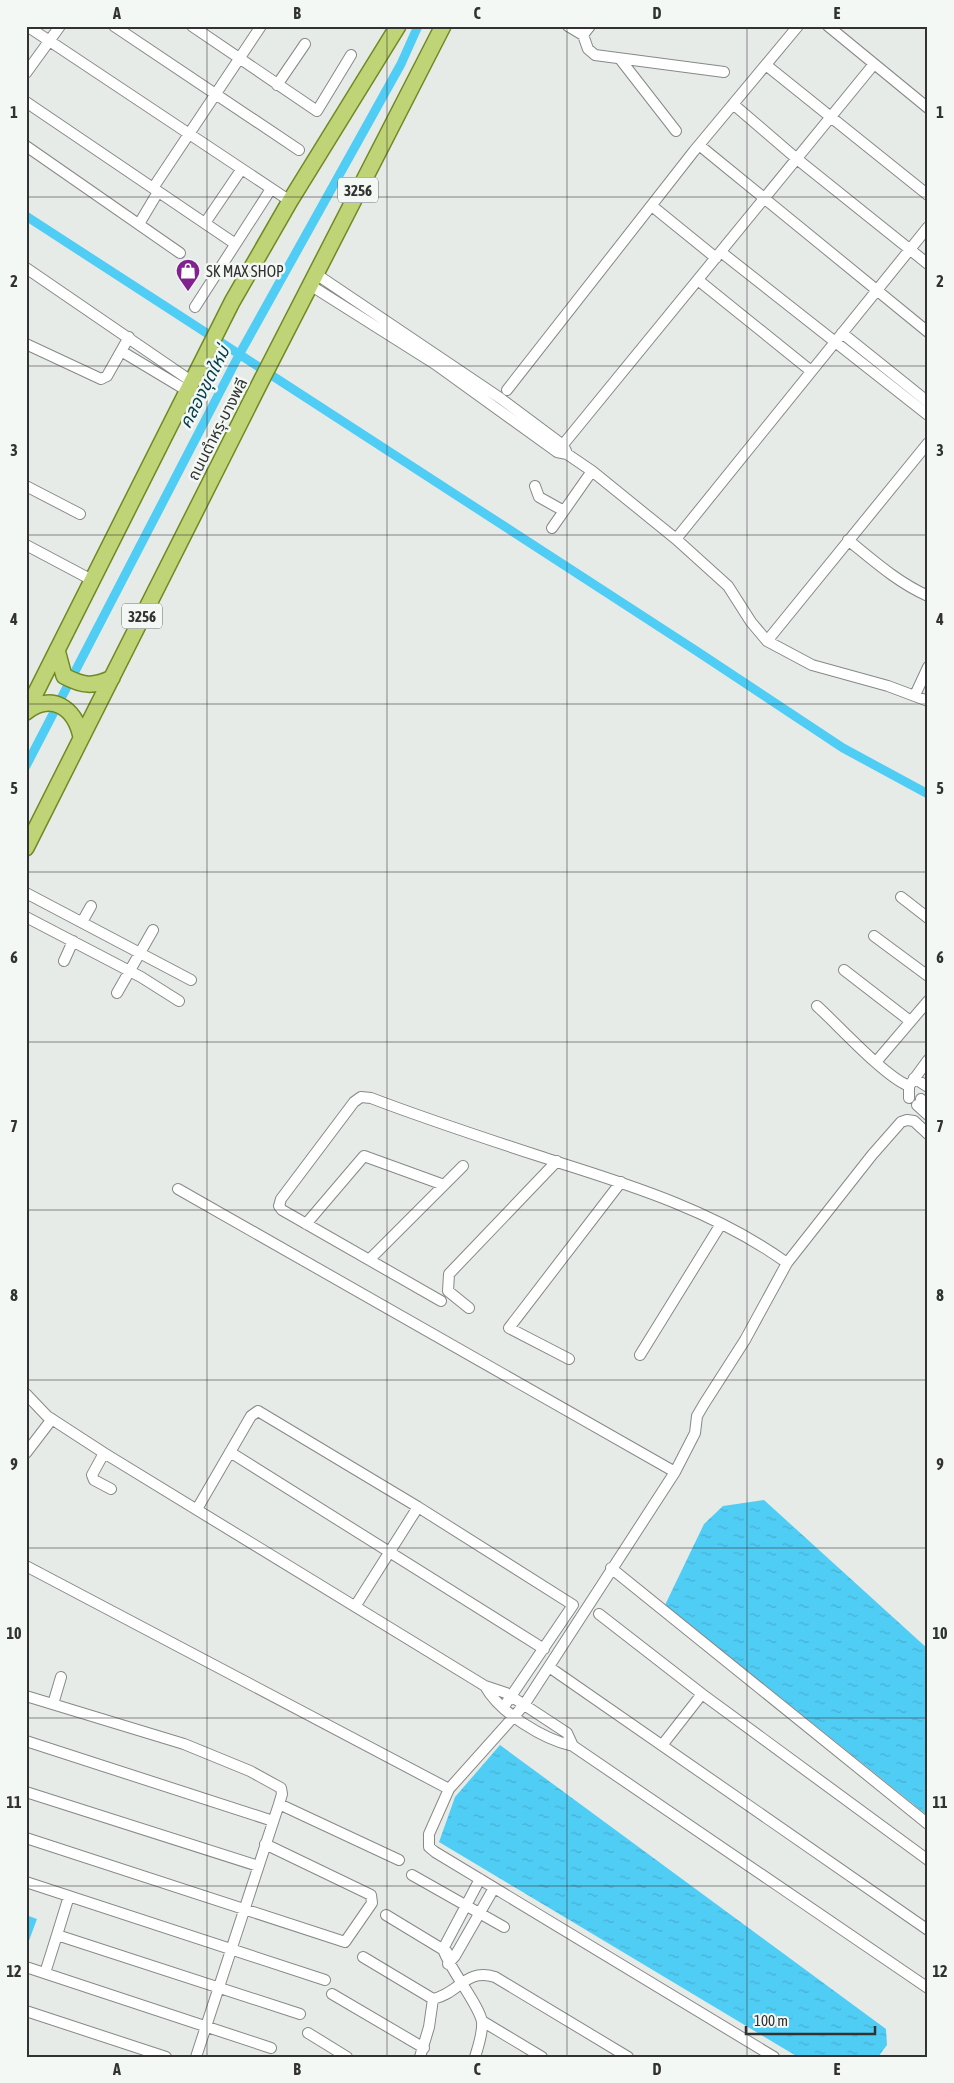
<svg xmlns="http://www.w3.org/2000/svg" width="954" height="2083" font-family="'Asap Condensed','Noto Sans Thai',sans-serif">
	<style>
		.water { fill: url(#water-ripples) }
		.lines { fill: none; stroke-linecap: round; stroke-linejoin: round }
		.canal { stroke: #50cdf5; stroke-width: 9 }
		.minor-casing { stroke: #868987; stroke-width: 12 }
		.primary-casing { stroke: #718923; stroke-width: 18 }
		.minor { stroke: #fff; stroke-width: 10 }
		.primary { stroke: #bfd477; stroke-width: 15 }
		.grid { fill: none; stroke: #313231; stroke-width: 1; stroke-opacity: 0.55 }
		.labels { text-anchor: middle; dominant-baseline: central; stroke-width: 5; stroke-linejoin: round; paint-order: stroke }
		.shield { fill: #f4f8f5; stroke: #6c6d6c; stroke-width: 1 }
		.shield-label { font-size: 15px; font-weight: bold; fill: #313231 }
		.poi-label { font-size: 16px; fill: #313231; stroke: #f4f8f5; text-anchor: start }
		.street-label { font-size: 16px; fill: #313231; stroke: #f4f8f5 }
		.water-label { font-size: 18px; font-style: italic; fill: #023d4d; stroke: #f4f8f5 }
		.neatline { fill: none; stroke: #313231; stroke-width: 2 }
		.grid-label { font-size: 16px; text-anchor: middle; font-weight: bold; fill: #313231 }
	</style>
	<defs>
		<pattern id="water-ripples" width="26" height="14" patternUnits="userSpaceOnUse" patternTransform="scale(1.25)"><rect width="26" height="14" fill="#50cdf5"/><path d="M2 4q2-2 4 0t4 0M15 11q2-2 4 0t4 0" fill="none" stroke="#46b0d2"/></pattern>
	</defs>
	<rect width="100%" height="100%" fill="#e7ebe8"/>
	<!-- water -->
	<path class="water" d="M764,1500L928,1649V1816L665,1605L704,1524L723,1506Z
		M500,1745L886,2029L887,2045L878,2057H798L439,1842L455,1797Z
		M26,1915L37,1919L27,1946H26Z"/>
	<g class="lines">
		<!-- canal -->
		<path class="canal" d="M26,216L695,650L843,748L928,794
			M26,766L239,355L401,64L418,26"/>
		<defs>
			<path id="minor" d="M27,26L290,201
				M114,26L299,150
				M192,26L317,111L351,55
				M568,26L583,35L590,26
				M828,26L928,108
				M583,35L588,49L595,55L724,72
				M620,59L676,131
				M766,65L928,195
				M26,73L60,26
				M277,85L305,44
				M26,102L234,243
				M733,104L797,159L928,264
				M699,145L928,332
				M26,146L180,253
				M153,188L261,26
				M652,206L716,258
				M205,223L241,170
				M139,224L158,192
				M721,252L928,415
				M26,268L191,381
				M316,274L500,398L563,445L566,451
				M698,280L811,371
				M310,285L435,364L557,452L567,454L592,471L676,539L728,586L751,622L767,641L812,665L888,686L928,701
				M195,307L271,189
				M842,333L928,402
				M26,344L101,379L107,376L129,337
				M121,351L186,390
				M507,390L694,151L798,26
				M557,452L874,64
				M26,486L80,514
				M535,486L539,497L564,511
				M552,528L592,471
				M676,539L928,227
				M848,540C874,561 897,582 928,596
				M26,545L92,580
				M767,641L928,443
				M915,695L928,667
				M26,893L191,980
				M901,897L928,918
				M26,917L141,977L179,1001
				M82,922L91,906
				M874,936L928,976
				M64,961L73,941
				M844,970L910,1021
				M117,993L153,930
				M817,1006C838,1025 885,1077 909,1086
				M876,1062L928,1001
				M914,1078L928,1087
				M909,1098V1086L928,1060
				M921,1099L928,1105
				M917,1105L928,1115
				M178,1189L675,1472
				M306,1224L364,1156L444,1185
				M369,1260L463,1166
				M441,1301L282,1210L279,1206L281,1199L354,1102L361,1097L371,1098C431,1121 493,1141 554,1161C634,1186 718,1213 787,1263
				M469,1308L448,1291L449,1274L557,1161
				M640,1355L721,1224
				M569,1359L509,1328L621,1182
				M26,1394L47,1416L104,1453L485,1686L506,1693L567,1733L573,1746
				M230,1452L544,1649
				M26,1453L52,1419
				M104,1453L92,1475L94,1480L111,1489
				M197,1509L251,1416L258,1411L418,1507L573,1605L503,1708
				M26,1566L449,1789
				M611,1568L928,1824
				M356,1605L418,1507
				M599,1614L702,1694L928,1860
				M549,1667L928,1930
				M485,1686C500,1713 543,1739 573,1746L928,1988
				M26,1696L184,1744L250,1771L281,1788L282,1794L279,1804L196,2057
				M53,1704L61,1677
				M26,1741L273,1821
				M663,1744L702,1694
				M26,1792L258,1866
				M279,1804L399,1860
				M26,1838L345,1942L372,1903L371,1895L265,1844
				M412,1875L504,1927
				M26,1882L325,1980
				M69,1896L57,1935L300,2014
				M386,1915L447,1952
				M363,1957L433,1999C460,1993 465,1968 495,1977L628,2057
				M448,1964L455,1956L494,1888
				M26,1967L271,2048
				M45,1973L57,1935
				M332,1994L424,2048
				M26,2011L166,2057
				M482,2021L542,2057
				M308,2033L347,2057
				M420,2057L429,2027L433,1999
				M475,2057C478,2047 483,2033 482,2022C480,2006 450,1970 443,1949L480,1879
				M774,2057L435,1852L429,1847V1834L449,1789L524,1705L675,1472L695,1433L697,1416L704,1404L745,1340L787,1263L872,1155L901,1122L907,1120L914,1121L928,1134"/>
			<path id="primary" d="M57,650L64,676C83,686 93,687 112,678
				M26,712L232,302L290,201L398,26
				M26,712C52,692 75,708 81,737
				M26,848L259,385L443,26"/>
		</defs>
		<!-- minor casing -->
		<use href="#minor" class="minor-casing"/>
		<!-- primary casing -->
		<use href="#primary" class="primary-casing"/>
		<!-- minor -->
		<use href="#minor" class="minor"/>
		<!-- primary -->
		<use href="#primary" class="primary"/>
	</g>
	<!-- grid -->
	<path class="grid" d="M207,26V2057M387,26V2057M567,26V2057M747,26V2057M26,197H928M26,366H928M26,535H928M26,704H928M26,872H928M26,1042H928M26,1210H928M26,1380H928M26,1548H928M26,1718H928M26,1886H928"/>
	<!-- icons -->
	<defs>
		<symbol id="shop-pin" viewBox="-11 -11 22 30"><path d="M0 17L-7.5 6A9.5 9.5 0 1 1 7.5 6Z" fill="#81238e" stroke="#f4f8f5"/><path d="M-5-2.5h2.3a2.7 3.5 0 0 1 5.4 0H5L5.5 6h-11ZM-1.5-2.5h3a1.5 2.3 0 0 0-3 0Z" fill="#fff"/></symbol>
	</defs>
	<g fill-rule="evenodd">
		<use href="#shop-pin" x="174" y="257" width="28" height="38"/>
	</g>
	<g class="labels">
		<!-- shield labels -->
		<g class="shield">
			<rect x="338" y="177.5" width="40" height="25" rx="4"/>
			<rect x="122" y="603.5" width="40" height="25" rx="4"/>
		</g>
		<g class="shield-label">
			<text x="358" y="190">3256</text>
			<text x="142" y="616">3256</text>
		</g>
		<!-- poi labels -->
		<g class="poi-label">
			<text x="206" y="271">SK MAX SHOP</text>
		</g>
		<!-- street labels -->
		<g class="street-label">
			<text transform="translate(217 429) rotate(-63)">ถนนตำหรุ-บางพลี</text>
		</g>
		<!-- water labels -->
		<g class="water-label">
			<text transform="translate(204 387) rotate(-63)">คลองขุดใหม่</text>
		</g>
	</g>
	<!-- border -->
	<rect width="954" height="2083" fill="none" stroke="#f4f8f5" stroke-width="55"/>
	<!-- scale -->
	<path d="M746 2026v8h129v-8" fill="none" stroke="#313231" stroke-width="2.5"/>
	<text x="754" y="2026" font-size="15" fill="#313231" stroke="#f4f8f5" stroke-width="4" paint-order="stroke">100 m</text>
	<rect x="28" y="28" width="898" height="2028" class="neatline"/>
	<g class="grid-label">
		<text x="117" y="19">A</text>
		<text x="297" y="19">B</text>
		<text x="477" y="19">C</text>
		<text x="657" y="19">D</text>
		<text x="837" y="19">E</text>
		<text x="14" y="118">1</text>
		<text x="940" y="118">1</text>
		<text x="14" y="287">2</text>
		<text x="940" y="287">2</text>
		<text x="14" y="456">3</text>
		<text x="940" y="456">3</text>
		<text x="14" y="625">4</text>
		<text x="940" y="625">4</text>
		<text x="14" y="794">5</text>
		<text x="940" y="794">5</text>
		<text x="14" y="963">6</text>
		<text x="940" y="963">6</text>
		<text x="14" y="1132">7</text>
		<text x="940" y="1132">7</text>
		<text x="14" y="1301">8</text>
		<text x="940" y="1301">8</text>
		<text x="14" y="1470">9</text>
		<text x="940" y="1470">9</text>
		<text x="14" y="1639">10</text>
		<text x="940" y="1639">10</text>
		<text x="14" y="1808">11</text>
		<text x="940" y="1808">11</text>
		<text x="14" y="1977">12</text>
		<text x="940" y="1977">12</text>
		<text x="117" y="2075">A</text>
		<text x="297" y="2075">B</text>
		<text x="477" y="2075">C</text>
		<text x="657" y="2075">D</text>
		<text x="837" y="2075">E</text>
	</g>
</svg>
